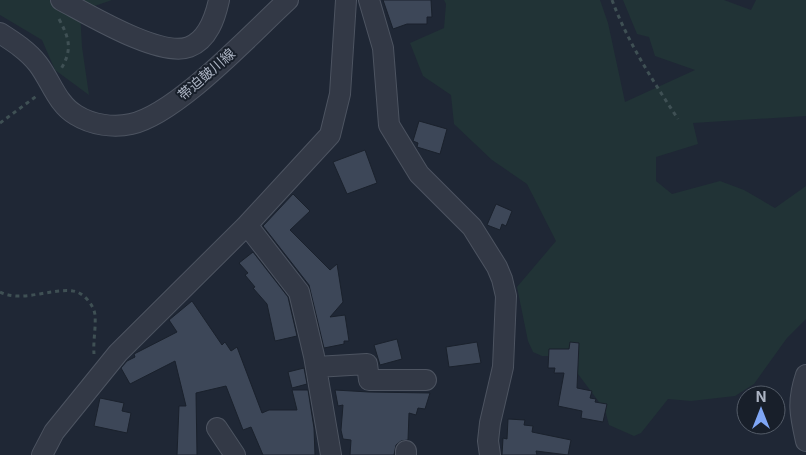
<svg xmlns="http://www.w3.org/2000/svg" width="806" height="455" font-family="Inter,'Noto Sans JP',sans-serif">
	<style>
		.green { fill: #213336 }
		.building { fill: #3d4758; stroke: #1a212c }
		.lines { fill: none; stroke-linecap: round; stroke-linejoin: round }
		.minor-casing { stroke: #4d5461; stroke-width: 22 }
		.path { stroke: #3f5054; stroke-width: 3; stroke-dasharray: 4 4; stroke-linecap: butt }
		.minor { stroke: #333946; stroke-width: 20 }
		.labels { text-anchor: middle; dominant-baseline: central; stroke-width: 4; stroke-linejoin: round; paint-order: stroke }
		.street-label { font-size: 14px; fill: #acb4c3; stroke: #181f2a }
	</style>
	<rect width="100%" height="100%" fill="#1f2735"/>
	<!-- green -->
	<path class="green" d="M0,0H112L80,11L82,47L89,95L55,70L42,40L0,15Z
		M444,0H600L608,23L625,102L695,70L655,56L649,37L637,34L623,0H724L751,10L756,0H806V116L693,123L698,144L656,157V181L672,194L720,181L744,190L775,208L806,186V319L787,338L754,384L735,396L691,401L668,399L641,433L634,436L609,425L605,410L569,362L556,356H542L533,352L528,341L517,287L556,241L527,184L492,160L454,124L451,95L423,76L410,43L444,28L446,4Z"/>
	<!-- building -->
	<path class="building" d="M383,0H431L432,17H427V24H407L393,29Z
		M419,121L447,129L440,154L417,147L418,143L413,141Z
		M365,150L377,183L347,194L333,162Z
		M293,194L310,211L290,230L330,270L337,264L343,302L330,317L345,315L349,341H344V344L324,348L309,285L263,226Z
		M496,204L512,211L506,226L502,224L500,230L487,225Z
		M253,252L288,297L297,336L275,341L267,304L253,288L255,287L245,275L248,273L239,263Z
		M192,301L222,345L225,342L231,351L237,347L262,413L269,410H297L292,390H308L314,428L315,455H263L251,427L243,430L226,386L196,393L197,455H177L179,406H186L175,361L130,384L121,368L127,361L135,357L134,354L177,332L169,320Z
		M397,339L402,359L380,365L374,345Z
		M477,342L481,363L449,367L446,347Z
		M570,342L579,343L577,388L592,391L590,398L596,399L595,402L607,404L603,422L581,418L582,411L558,406L564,373H554L555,368H548L549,349H569Z
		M304,368L307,384L292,388L288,372Z
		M335,390L369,392L430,393L425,409L418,408L416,415L409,413L408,440L401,441L396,445L394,455H350L351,440L343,439L341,430L343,405L338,406Z
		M100,398L124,403L122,411L131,413L127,433L94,426Z
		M508,419L525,420L524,425L533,426L532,432L571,440L568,455L536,451L537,455H502L503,438L507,439Z"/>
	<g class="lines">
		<defs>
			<path id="minor" d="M61,0C88,14 160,58 189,47C208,40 215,18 219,0
				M369,0L383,48L389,125L419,174L472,227L497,267L502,279L506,296L503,367L490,423L488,441L490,455
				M0,33C14,42 28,51 38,64C51,81 57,104 76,115C92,125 114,128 131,124C177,114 252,33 288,0
				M247,225L299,292L314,356L331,455
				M316,367L367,364L369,380H426
				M806,375C797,402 800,414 806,441
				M217,428L235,455
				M42,455L54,432L118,353L247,225L330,135L340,94L346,0
				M406,455V451"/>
		</defs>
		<!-- minor casing -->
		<use href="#minor" class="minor-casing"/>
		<!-- path -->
		<path class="path" d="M612,0C628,43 653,81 678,119
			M59,19C69,38 73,49 61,69
			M0,123L38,95
			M0,292C21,303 51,288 73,291C83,292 94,305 95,315C96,328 93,341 94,354"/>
		<!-- minor -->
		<use href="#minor" class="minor"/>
	</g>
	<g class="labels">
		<!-- street labels -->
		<g class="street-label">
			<text transform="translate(206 74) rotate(-41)">帯迫皷川線</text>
		</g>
	</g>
	<!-- north arrow -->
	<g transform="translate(761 410)"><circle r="24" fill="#181f2a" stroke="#535b67"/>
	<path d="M0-4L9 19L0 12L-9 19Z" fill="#7fa6f5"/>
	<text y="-8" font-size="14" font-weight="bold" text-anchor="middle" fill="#acb4c3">N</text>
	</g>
</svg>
